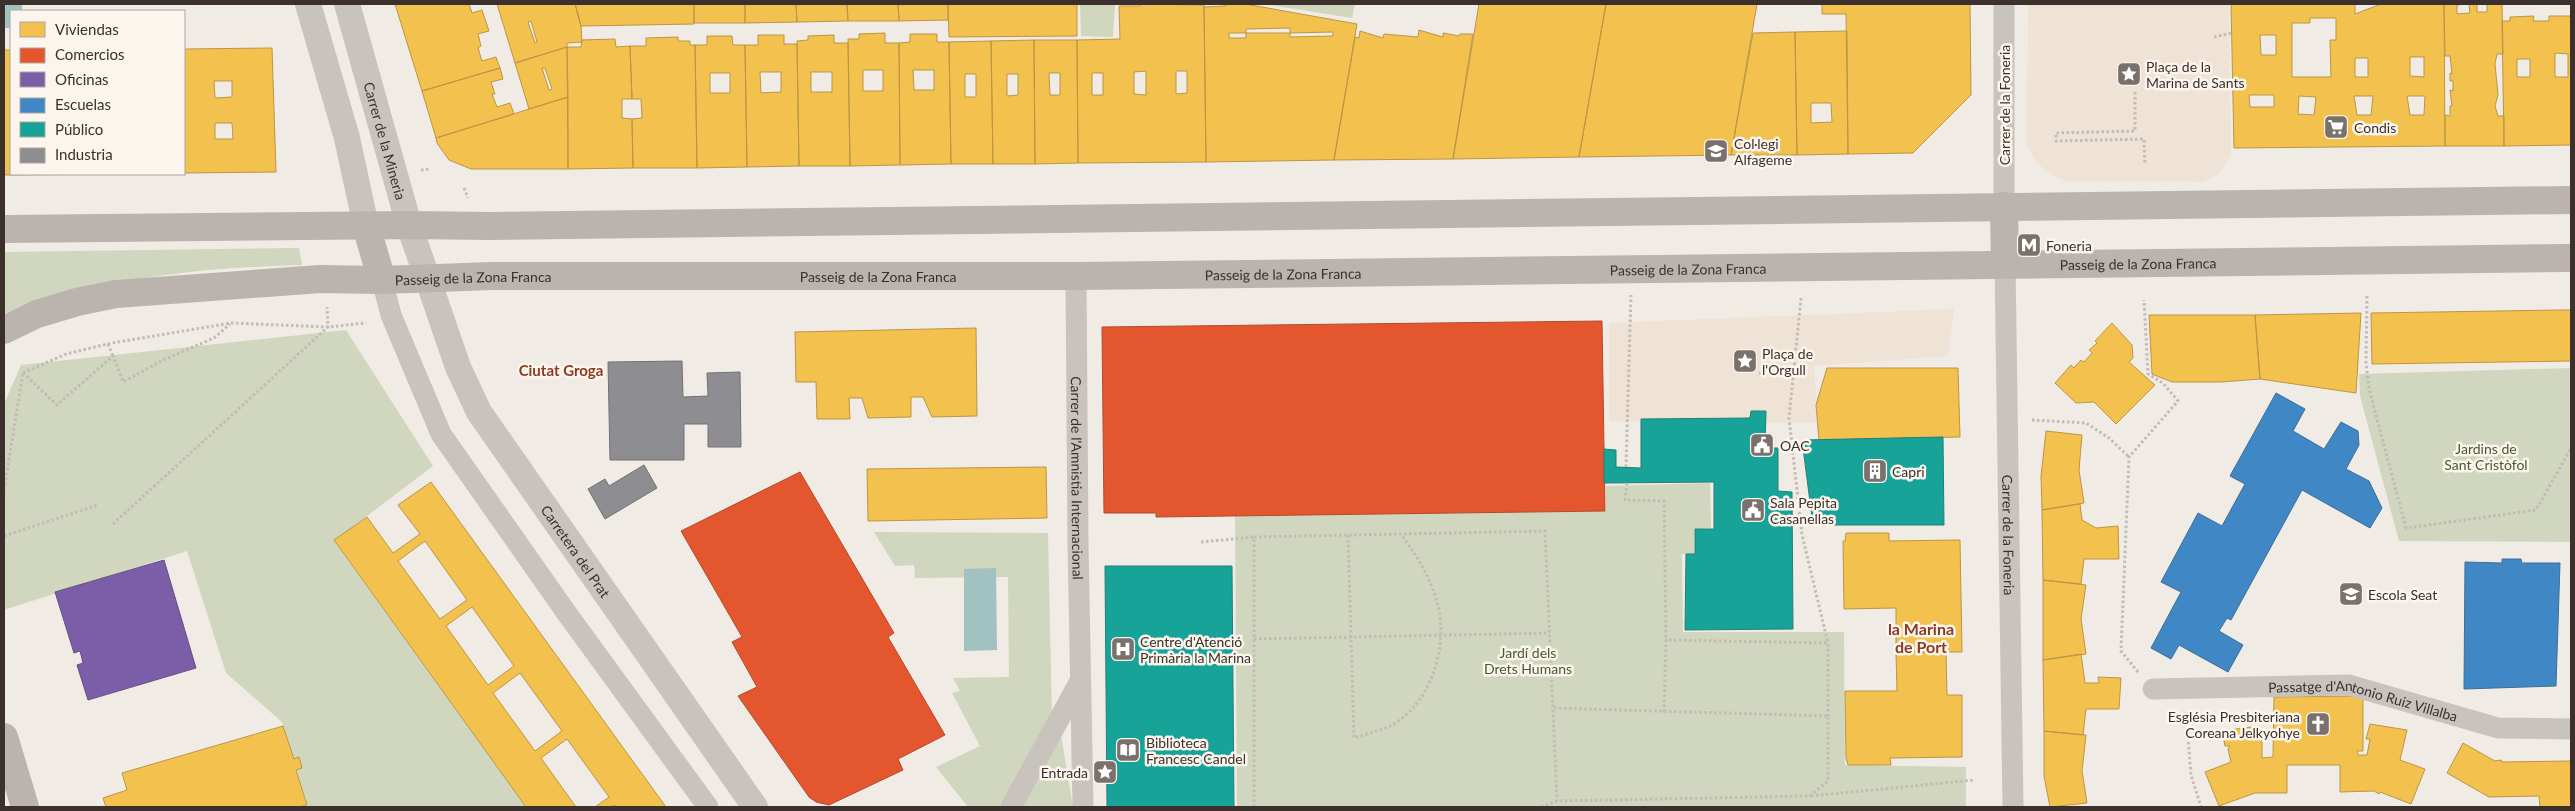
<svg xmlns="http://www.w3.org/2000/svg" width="2575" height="811" font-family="Lato,sans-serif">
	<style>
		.green { fill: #d1d6bf }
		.plaza { fill: #eee3d5 }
		.water { fill: #a1c2c1 }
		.homes { fill: #f2c14e; stroke: #bb9644; fill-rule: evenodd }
		.shops { fill: #e4572e; stroke: #b14b2d }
		.offices { fill: #7b5ea7; stroke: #685082 }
		.schools { fill: #3f88c5; stroke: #3e6e97 }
		.public { fill: #17a398; stroke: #228077 }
		.industry { fill: #8d8d92; stroke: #747173 }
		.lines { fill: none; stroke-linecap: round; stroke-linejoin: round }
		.path { stroke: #c2bbb6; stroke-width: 3; stroke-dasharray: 2.5 2.5; stroke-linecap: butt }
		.minor { stroke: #c9c3be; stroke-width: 21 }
		.tertiary { stroke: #c9c3be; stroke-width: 26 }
		.secondary { stroke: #bab3ae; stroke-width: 28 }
		.labels { text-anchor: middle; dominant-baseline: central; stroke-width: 5; stroke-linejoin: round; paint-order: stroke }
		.poi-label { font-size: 14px; fill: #3b302b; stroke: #fbf5ee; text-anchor: start }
		.street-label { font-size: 14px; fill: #3b302b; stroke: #fbf5ee }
		.park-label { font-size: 14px; fill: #4a5a2e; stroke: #fbf5ee }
		.neighbourhood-label { font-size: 15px; font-weight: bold; fill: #8c3b22; stroke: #fbf5ee }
		.quarter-label { font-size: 16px; font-weight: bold; fill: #8c3b22; stroke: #fbf5ee }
	</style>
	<rect width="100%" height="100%" fill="#f0ebe5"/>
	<!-- green -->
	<path class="green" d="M1080,4H1115L1113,37L1081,36Z
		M1263,4H1355L1352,18Z
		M299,248L302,265C227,267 154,273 80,291C54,297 28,303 4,314V252Z
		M346,330L433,466L334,541L526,807H308L282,722L226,673L187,551L4,610V404L21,365Z
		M2571,368V542L2399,541L2360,396L2359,374Z
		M1710,483L1711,528L1694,529V554H1682L1683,632H1844L1845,765L1966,767V806L1237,807L1235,516L1606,511V486Z
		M874,532L1048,533L1052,720L1008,807H968L936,767L980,746L952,693L960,691L953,678L1009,677L1008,577L915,578L914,565L895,566Z
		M1060,729L1073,807H1020Z"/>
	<!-- plaza -->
	<path class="plaza" d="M2028,4H2229L2231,156L2218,174L2203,182L2065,181L2052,175L2036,162L2027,146Z
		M1954,309L1948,356L1814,366L1818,423L1609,421V323Z"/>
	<!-- water -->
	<path class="water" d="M4,4H22V11H11V28H4Z
		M996,568L997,650L964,651V569Z"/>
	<!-- homes -->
	<path class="homes" d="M395,4H469L472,13L482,10L489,31L478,34L481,46L478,48L482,61L496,57L500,68L422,91Z
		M497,4H575L581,26L582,42L567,43V47L515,63ZM531,21L537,42L535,43L528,22Z
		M575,4H694V24L581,26Z
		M694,4H745V23H694Z
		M745,4H796L797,22L745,23Z
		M796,4H847L848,21L797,22Z
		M847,4H898L899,21H848Z
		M898,4H948V20L899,21Z
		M948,4H1077V36L949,37Z
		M1140,4L1204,5L1206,162L1078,163L1077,40L1120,39L1119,6H1140ZM1146,71V95L1134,94V72ZM1176,71H1187V93L1176,94ZM1092,73H1103V95H1092Z
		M1225,4H1245L1357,24L1334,160L1206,162L1204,7L1225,6ZM1290,28V33H1246V29ZM1333,32V36L1290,37V33ZM1229,33H1246V38H1229Z
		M1479,4H1606L1579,157L1453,159Z
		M1606,4H1757L1731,155L1579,157Z
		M1822,4H1970L1971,95L1913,153L1848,154L1846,14H1822Z
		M2231,4H2355V14L2381,4H2444L2445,146L2234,148ZM2310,18H2336V40H2330L2331,77H2292V23H2310ZM2260,35H2276V55H2261ZM2410,57H2424V77L2410,76ZM2355,58H2368V77H2355ZM2249,95H2274V107H2250ZM2299,96L2316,97L2314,115L2298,114ZM2354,96H2373L2371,115H2357ZM2407,96H2425L2424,115H2410Z
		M2444,4H2467L2457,5V14L2470,13L2469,4H2477V12H2487V4H2502L2503,54H2497L2495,64L2498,95L2495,106L2498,116H2504V146H2445V115L2450,116V106H2452L2450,90L2453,91V81H2450V73L2452,74L2450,56H2445Z
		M2534,16L2533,21H2549V16H2571V145L2504,146L2502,21H2510V17ZM2555,53L2568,54V77H2555ZM2517,59H2530V77H2517Z
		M1419,30L1443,37V33L1459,36L1460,34H1473L1453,159L1334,160L1355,37L1359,38L1360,31L1383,38L1384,34L1418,37Z
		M1847,31L1848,154L1797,155L1795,32ZM1811,103H1831L1832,122L1811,123Z
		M1795,32L1797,155H1731L1753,33Z
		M885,33V43H899L900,165L850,166L848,39H859V34ZM863,70H883V91H863Z
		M910,34H937V42H949L951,164L900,165L899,43L910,42ZM913,70H934V90H914Z
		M758,35H784V44H797L799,166L747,167L745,45H758ZM760,72H781V92L761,93Z
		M834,35V43H848L850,166H799L797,41L808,40V36ZM811,72H832V92H811Z
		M707,36H732L733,45H745L747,167L697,168L695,45H707ZM710,73H730V93H710Z
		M678,37V41H690V45H695L697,168H633L632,119L642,118L641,99H632L630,46H646V38Z
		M615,39L616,47L630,46L632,99H622V118L632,119L633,168L568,169L567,47H581L582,40Z
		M1034,40H1077L1078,163L1035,164ZM1049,73H1060V95H1050Z
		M1034,40L1035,164H993L991,41ZM1007,74H1018V95L1007,96Z
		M991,41L993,164H951L949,42ZM965,74H976V97H965Z
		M567,47L568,97L529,109L515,63ZM542,68H545L552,89L549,90Z
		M272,48L276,172L184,173V49ZM214,81H232V97L215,98ZM215,123H232L233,139H215Z
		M4,50H11V174H122L4,175Z
		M500,68L503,79L491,82L495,94H492L497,107L510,103L514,114L436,138L422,91Z
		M568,97V169H471L449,160L437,143L436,138Z
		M2561,310H2571V361L2372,364L2371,313Z
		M2361,313L2356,393L2260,379L2255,315Z
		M2149,315H2255L2260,379L2221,382H2172L2152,374Z
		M2112,323L2132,345L2133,358L2129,362L2155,385L2116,424L2094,402L2076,403L2055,383L2071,365L2074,368L2081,360L2084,362L2092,353L2089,350L2097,343L2095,341Z
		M976,328L977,416L932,417L923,397H911V417L868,418L862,398H849L850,419H817L816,382H796L795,332Z
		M1827,368H1958L1960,437L1819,440L1816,405Z
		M2046,431L2082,435L2079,470L2084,503L2042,510L2041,476Z
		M1046,467L1047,518L868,521L867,469Z
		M431,482L666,807H616L615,805L611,807H595L609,797L567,739L541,758L576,807H526L334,540L367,517L393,553L420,534L398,505ZM425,541L467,600L440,619L398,561ZM472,607L514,666L488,685L446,626ZM520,673L562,731L535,751L493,693Z
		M2080,504L2082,520L2096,528L2118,526L2119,559H2084L2081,584L2043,580L2042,510Z
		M1846,533H1889V541L1960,540L1962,652H1896V608L1844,609L1843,541H1845Z
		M2043,580L2086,585L2081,619L2086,654L2043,660Z
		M1896,652H1946L1947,695H1962V757L1890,758L1891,765H1848L1846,758L1845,691H1897Z
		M2081,654L2085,683H2099L2098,677L2121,678L2119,709H2086L2083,735L2044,731L2043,660Z
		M2363,696V751H2357L2358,755H2367L2370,739H2366L2370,724L2407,730L2400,760L2425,769L2411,804L2380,792L2379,794L2374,791L2340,792V765H2287V793H2255L2219,806L2205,772L2231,762L2228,749L2230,746H2225L2222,731L2259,726L2262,743V758L2273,757L2274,697Z
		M283,726L294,759L299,757L302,768L296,770L307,805L299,807H106L103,798L127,790L122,773Z
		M2044,731L2086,735L2082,771L2087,803L2050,807L2044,776Z
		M2463,743L2495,761L2501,760L2502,762L2571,761V807H2540L2539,796L2489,797L2447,773Z"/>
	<!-- shops -->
	<path class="shops" d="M1602,321L1605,511L1156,517V513H1104L1102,327Z
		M800,472L894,633L888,637L945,735L898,759L903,770L829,805L816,802L809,797L738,696L757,687L732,642L742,637L681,531Z"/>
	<!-- offices -->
	<path class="offices" d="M164,560L196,668L88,700L77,665L83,663L80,651L74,653L55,592Z"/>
	<!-- schools -->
	<path class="schools" d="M2276,393L2305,409L2293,431L2324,449L2341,422L2358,431L2359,445L2346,469L2369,481L2382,508L2370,528L2302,490L2231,620L2227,618L2219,631L2243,645L2228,672L2179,645L2171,659L2151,648L2181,592L2161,582L2198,513L2222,526L2245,484L2230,476Z
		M2502,559H2521L2522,563H2560L2556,686L2464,689L2465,562L2502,563Z"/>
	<!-- public -->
	<path class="public" d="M1751,411H1766L1765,448H1778V491L1792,492L1793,629L1685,630L1686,554H1695V529H1714V482L1604,483V449L1616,450V467L1641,468V419L1750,418Z
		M1943,437L1944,525H1813L1802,440Z
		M1105,566H1232L1234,807H1107Z"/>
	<!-- industry -->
	<path class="industry" d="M682,361L683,397L708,396L707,373L740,372L741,447H708V424H684V460H610L608,362Z
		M644,465L657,488L605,519L588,489L605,479L609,486Z"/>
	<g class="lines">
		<!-- path -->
		<path class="path" d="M2214,37L2232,33
			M2135,92V131L2056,133V141L2144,139L2145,165
			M421,170L431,169
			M464,188L468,198
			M2367,296L2366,362L2369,389L2406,528L2536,510L2571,448
			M1801,298L1789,418L1802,535L1828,643
			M108,344L113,356
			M23,373L66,354L112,343L231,323L328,327L366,323
			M23,373L57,405L113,356L123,382L163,360L214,338L230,324
			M1759,373L1793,374
			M2032,420L2086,423L2109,438L2129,457
			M1626,467L1631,295
			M1627,483L1625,500L1664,501L1666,640
			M4,490L23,373
			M113,524L328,327L327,307
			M1348,535L1354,738C1369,733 1385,730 1397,722C1433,698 1449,642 1437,602C1430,577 1417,555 1401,535
			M4,536L98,505
			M1201,542L1254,537
			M1254,639L1550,633
			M2138,672L2121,651L2129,457L2178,401L2163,383L2148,374L2144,300
			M1664,712L1666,640L1828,643V716
			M2186,712L2191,775L2201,807
			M1811,796L1974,780
			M1254,807V537L1545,531L1557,801
			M1541,807L1557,801L1810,796L1828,781V716L1553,708"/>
		<!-- minor -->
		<g class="minor">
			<path d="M2004,4V206"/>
			<path id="s1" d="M2005,264L2013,807"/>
			<path id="s2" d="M1076,276L1078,543L1083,807"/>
			<path d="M382,280L391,315L441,434L568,615L708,807"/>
			<path id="s3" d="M2153,689L2349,685L2498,728L2571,729"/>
			<path d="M1011,807L1080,681"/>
		</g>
		<!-- tertiary -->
		<g class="tertiary">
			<path d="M308,4L347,138L366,226"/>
			<path id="s4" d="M347,4L409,225L458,367L479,412L755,807"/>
		</g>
		<!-- secondary -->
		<g class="secondary">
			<path d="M2004,206L2005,264"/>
			<path d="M366,226L382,280"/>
			<path d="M4,229L409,225L490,226L2571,200"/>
			<path id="s5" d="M4,330L37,314L77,302L116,294L320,279L382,280L492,276H1076L2571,258"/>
			<path d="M4,737L25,807"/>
		</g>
	</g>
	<!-- icons -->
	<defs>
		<symbol id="sight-square" viewBox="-11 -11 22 22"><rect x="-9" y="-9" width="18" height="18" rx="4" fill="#7a716c" stroke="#fbf5ee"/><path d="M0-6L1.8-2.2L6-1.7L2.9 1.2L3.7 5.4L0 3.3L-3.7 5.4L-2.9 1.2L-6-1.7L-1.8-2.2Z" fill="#fff"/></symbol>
		<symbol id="supermarket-square" viewBox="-11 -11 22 22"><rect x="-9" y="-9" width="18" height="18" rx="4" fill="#7a716c" stroke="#fbf5ee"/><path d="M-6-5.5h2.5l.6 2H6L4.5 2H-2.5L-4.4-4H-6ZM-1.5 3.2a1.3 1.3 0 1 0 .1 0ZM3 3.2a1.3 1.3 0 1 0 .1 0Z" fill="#fff"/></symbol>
		<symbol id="school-square" viewBox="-11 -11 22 22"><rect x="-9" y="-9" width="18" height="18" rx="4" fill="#7a716c" stroke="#fbf5ee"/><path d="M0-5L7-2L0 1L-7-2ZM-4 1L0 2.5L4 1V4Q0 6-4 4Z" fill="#fff"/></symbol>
		<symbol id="metro-square" viewBox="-11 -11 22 22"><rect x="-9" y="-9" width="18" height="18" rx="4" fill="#7a716c" stroke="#fbf5ee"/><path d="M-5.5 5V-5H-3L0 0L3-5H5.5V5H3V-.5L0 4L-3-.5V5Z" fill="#fff"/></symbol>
		<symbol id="civic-square" viewBox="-11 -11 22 22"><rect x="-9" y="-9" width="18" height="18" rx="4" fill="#7a716c" stroke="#fbf5ee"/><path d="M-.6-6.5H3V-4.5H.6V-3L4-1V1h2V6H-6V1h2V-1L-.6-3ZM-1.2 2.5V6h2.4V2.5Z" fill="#fff"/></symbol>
		<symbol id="building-square" viewBox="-11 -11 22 22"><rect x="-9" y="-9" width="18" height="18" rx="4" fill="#7a716c" stroke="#fbf5ee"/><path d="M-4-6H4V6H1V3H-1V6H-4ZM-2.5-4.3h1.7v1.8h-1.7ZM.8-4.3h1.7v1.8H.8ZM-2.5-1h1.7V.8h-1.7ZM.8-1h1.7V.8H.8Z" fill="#fff"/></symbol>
		<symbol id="hospital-square" viewBox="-11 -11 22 22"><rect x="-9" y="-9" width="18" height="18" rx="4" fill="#7a716c" stroke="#fbf5ee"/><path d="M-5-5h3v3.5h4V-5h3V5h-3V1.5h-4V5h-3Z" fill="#fff"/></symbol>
		<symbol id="church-square" viewBox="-11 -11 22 22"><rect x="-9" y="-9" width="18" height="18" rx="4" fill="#7a716c" stroke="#fbf5ee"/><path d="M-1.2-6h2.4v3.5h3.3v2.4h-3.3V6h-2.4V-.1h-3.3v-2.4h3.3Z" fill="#fff"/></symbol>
		<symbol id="library-square" viewBox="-11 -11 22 22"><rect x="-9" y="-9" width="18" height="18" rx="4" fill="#7a716c" stroke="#fbf5ee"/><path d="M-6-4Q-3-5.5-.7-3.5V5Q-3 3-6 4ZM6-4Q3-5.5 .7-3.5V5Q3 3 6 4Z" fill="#fff"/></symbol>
	</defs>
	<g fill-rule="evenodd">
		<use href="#sight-square" x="2115" y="60" width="28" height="28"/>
		<use href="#supermarket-square" x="2322" y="113" width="28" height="28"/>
		<use href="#school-square" x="1702" y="137" width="28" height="28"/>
		<use href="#metro-square" x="2015" y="231" width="28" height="28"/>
		<use href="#sight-square" x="1731" y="347" width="28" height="28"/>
		<use href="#civic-square" x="1748" y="431" width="28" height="28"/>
		<use href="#building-square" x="1861" y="457" width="28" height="28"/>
		<use href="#civic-square" x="1739" y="496" width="28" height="28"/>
		<use href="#school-square" x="2337" y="580" width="28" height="28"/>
		<use href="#hospital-square" x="1109" y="635" width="28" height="28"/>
		<use href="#church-square" x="2304" y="710" width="28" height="28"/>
		<use href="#library-square" x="1114" y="736" width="28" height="28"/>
		<use href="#sight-square" x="1091" y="758" width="28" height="28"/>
	</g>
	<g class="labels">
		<!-- poi labels -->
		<g class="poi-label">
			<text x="2146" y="66">Plaça de la<tspan x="2146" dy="16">Marina de Sants</tspan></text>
			<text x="2354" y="127">Condis</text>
			<text x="1734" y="143">Col·legi<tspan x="1734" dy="16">Alfageme</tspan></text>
			<text x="2046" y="245">Foneria</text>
			<text x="1762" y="353">Plaça de<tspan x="1762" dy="16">l'Orgull</tspan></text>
			<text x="1780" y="445">OAC</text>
			<text x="1892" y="471">Capri</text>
			<text x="1770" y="502">Sala Pepita<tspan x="1770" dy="16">Casanellas</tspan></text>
			<text x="2368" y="594">Escola Seat</text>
			<text x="1140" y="641">Centre d'Atenció<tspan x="1140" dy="16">Primària la Marina</tspan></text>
			<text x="2300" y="716" text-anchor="end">Església Presbiteriana<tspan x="2300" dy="16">Coreana Jelkyohye</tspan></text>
			<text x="1146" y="742">Biblioteca<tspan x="1146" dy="16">Francesc Candel</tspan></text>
			<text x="1088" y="772" text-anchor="end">Entrada</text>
		</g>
		<!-- street labels -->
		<g class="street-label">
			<text transform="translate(2004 105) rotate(-90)">Carrer de la Foneria</text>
			<text stroke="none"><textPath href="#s4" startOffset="142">Carrer de la Mineria</textPath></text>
			<text stroke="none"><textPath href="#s5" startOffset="2141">Passeig de la Zona Franca</textPath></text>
			<text stroke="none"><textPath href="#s5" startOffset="1691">Passeig de la Zona Franca</textPath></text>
			<text stroke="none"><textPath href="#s5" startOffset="1286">Passeig de la Zona Franca</textPath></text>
			<text stroke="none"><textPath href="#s5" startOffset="881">Passeig de la Zona Franca</textPath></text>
			<text stroke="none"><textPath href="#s5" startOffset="476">Passeig de la Zona Franca</textPath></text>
			<text stroke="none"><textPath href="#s2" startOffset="202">Carrer de l'Amnistia Internacional</textPath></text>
			<text stroke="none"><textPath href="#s1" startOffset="271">Carrer de la Foneria</textPath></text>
			<text stroke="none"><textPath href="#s4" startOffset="599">Carretera del Prat</textPath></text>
			<text stroke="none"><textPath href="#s3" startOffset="212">Passatge d'Antonio Ruiz Villalba</textPath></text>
		</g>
		<!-- park labels -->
		<g class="park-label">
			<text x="2486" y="448">Jardins de<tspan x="2486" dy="16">Sant Cristòfol</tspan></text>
			<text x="1528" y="652">Jardí dels<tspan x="1528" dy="16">Drets Humans</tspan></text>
		</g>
		<!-- neighbourhood labels -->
		<g class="neighbourhood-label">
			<text x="561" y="370">Ciutat Groga</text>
		</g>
		<!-- quarter labels -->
		<g class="quarter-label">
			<text x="1921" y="628">la Marina<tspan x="1921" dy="18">de Port</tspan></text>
		</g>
	</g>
	<!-- border -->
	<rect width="2575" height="811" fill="none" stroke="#3b302b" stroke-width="10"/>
	<!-- legend -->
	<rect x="10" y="10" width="175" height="165" fill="#fbf5ee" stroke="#aea6a0"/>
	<rect x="20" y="22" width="25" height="15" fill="#f2c14e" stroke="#aea6a0"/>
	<text x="55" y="35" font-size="15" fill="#3b302b">Viviendas</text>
	<rect x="20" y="48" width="25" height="15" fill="#e4572e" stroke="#aea6a0"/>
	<text x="55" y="60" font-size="15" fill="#3b302b">Comercios</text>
	<rect x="20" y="72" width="25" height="15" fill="#7b5ea7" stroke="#aea6a0"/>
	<text x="55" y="85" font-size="15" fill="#3b302b">Oficinas</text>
	<rect x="20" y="98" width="25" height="15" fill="#3f88c5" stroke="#aea6a0"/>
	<text x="55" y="110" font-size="15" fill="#3b302b">Escuelas</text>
	<rect x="20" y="122" width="25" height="15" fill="#17a398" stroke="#aea6a0"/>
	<text x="55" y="135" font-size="15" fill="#3b302b">Público</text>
	<rect x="20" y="148" width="25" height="15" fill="#8d8d92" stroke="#aea6a0"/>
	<text x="55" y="160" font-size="15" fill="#3b302b">Industria</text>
</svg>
